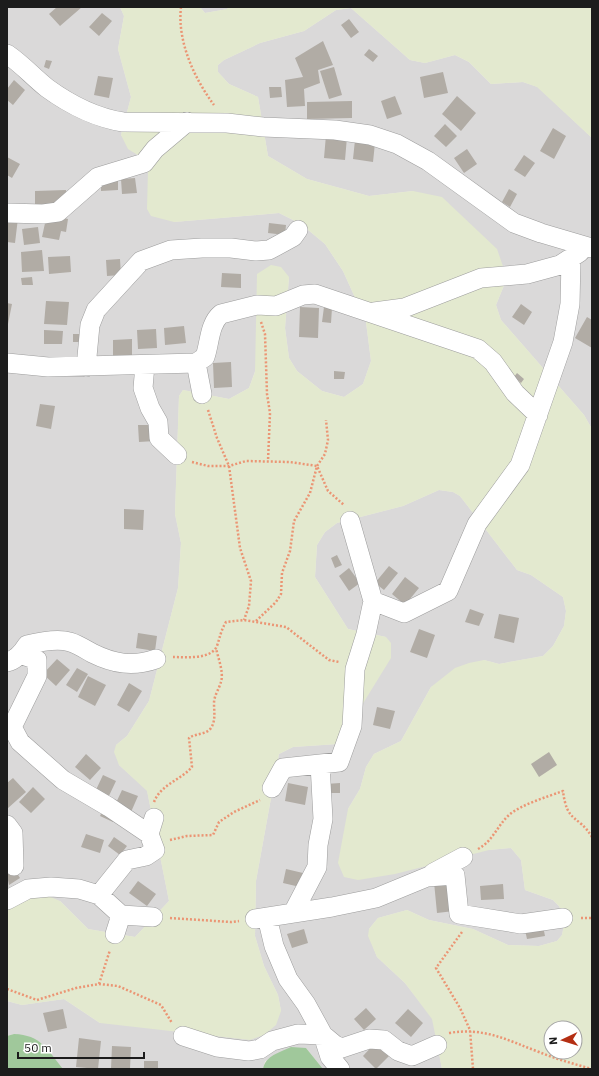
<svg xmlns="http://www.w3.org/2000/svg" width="599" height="1076" font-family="'IBM Plex Sans',sans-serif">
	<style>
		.residential { fill: #dad9d9 }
		.farmland { fill: #e3e9cf; fill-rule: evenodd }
		.forest { fill: #a0c89b }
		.building { fill: #b1aca5 }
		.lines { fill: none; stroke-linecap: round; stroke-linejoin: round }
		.minor-casing { stroke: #9d9d9d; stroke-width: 20 }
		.path { stroke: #eb9574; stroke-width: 2.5; stroke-dasharray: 2 2; stroke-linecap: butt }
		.minor { stroke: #fff; stroke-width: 19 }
	</style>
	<rect width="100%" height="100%" fill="#eceae2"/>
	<!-- residential -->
	<path class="residential" d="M7,7H120L124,16L118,49L131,97L121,135L141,157L174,222L279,213L301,224L325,244L343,271L366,322L371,361L363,384L344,397L322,391L297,371L289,358L285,328L289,277L249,388L229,399L183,390L179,396L175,514L181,543L178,588L149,701L127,736L116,745L119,765L147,790L169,901L135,937L88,929L60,901L31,898L7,910Z
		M200,7H228V9L205,13Z
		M351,8L410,60L425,63L455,55L469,62L491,84L523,82L538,87L592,138V429L584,415L501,320L496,305L507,278L413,191L369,196L307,179L268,156L258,97L229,84L218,72V65L224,60L260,43L304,31L336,10Z
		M439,490L453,492L460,496L517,570L531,575L563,597L566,611L564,626L553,646L543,656L499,664L484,660L431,687L401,741L374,754L366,767L360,789L348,809L489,850L511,848L521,860L525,890L553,900L559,906L565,920L562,935L557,941L539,946L508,945L473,929L429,920L407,910L378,918L369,929V936L377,957L405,983L433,1019L442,1069H323L306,1048L265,1061L263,1069H63L41,1043L14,1034L7,1036V1001L22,1005L64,999L100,1023L281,1011L278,995L264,966L255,936L256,881L279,754L293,747L338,744L386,637L348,629L315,577L317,545L325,532L337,523L403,506Z"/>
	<!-- farmland -->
	<path class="farmland" d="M120,7H200L205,13L227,9L228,7H592V138L537,87L523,82L491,84L469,62L455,55L425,63L410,60L351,8L336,10L304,31L260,43L224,60L218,65V72L229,84L258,97L268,156L307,179L369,196L413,191L442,197L497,249L507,278L496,305L501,320L584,415L592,429V1069H442L432,1019L405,983L377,957L368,936L369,929L378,918L407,910L429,920L473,929L508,945L539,946L557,941L562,935L565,920L559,906L553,900L525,890L521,860L511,848L489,850L395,874L358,880L344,877L338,863L348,809L360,789L366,767L374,754L401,741L431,687L455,668L469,663L484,660L499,664L543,656L553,646L564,626L566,611L563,597L531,575L517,570L460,496L453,492L439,490L403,506L337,523L325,532L317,545L315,577L348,629L386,637L391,643V658L338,744L293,747L279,754L256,881L255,936L264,966L278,995L281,1011L276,1025L264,1035L250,1040L100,1023L64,999L22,1005L7,1001V910L31,898L46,895L60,901L88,929L135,937L169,901L147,791L119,765L114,752L116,745L127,736L149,701L178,588L181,543L175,514L179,396L183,390L229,399L249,388L255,372L257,274L271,265L281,267L289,277L285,328L289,358L297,371L322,391L344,397L363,384L371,361L366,322L343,271L325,244L301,224L279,213L174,222L151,216L147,209L148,170L141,157L128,149L121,135L131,97L118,49L124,16ZM551,1028H575V1052H551Z"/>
	<!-- forest -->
	<path class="forest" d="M14,1034C41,1035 47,1049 63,1069H7V1036Z
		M291,1047L306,1048L323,1069H263C266,1055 279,1053 291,1047Z"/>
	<!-- building -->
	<path class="building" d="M57,7H82L60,26L49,14Z
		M102,13L112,21L99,36L89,27Z
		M349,19L359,32L351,38L341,25Z
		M323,41L333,65L318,70L320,83L304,89L305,106L287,107L285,80L303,77L295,58Z
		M369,49L378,56L373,62L364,55Z
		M46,60L52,61L49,69L44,67Z
		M334,67L342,95L329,99L320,71Z
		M443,72L448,93L424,98L420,77Z
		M98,76L113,78L109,98L94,95Z
		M14,80L25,90L13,105L7,100V89Z
		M269,87H281L282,97L270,98Z
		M395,96L402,114L387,119L381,101Z
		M457,96L476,113L461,131L442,114Z
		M352,101V118L307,119V102Z
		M445,124L457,136L446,147L434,136Z
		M553,128L566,136L554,159L540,151Z
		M326,135L347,137L345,160L324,158Z
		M355,140L375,143L373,162L353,159Z
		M467,149L477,164L464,173L454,158Z
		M524,155L535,163L525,177L514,170Z
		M7,157L20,164L12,178L7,175Z
		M101,177H118V190L101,191Z
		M135,178L137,193L122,194L121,179Z
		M509,189L517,194L510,207L502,202Z
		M66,190V204L35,205V191Z
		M47,214L68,219L66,232L61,231L59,240L42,237Z
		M7,217L18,218L15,243L7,242Z
		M269,223L286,225L285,235L268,233Z
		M38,227L40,243L24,245L22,229Z
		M42,250L44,271L22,272L21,252Z
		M70,256L71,272L49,274L48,257Z
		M120,259L121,275L107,276L106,260Z
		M222,273L241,274V288L221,287Z
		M32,277L33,285H22L21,278Z
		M46,301L69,302L67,325L44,324Z
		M7,303L12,304L8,324H7Z
		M521,304L532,312L524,325L512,317Z
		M300,307L319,308L318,338L299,337Z
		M324,307L332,308L331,323L322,322Z
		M587,317L592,320V348L575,338Z
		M184,326L186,343L165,345L164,328Z
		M156,329L157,348L138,349L137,330Z
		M44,330L63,331L62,344H44Z
		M73,334H83V342H73Z
		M132,339V356H113V340Z
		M231,362L232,387L214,388L213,363Z
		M334,371L345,372L344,379H334Z
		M517,373L524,379L521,383L514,377Z
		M40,404L55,406L51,429L36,426Z
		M138,425H154L155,441L139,442Z
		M124,509L144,510L143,530L124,529Z
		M337,555L342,565L335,568L331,558Z
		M389,566L398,573L384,590L375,583Z
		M349,568L360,583L349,591L339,576Z
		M405,577L419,588L405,605L392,594Z
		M470,609L484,614L479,626L465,622Z
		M499,614L519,618L514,643L494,638Z
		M419,629L435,635L427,658L410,652Z
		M138,633L157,636L155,651L136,648Z
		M57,659L70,670L56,686L43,674Z
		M77,668L88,674L77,692L66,685Z
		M88,676L106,685L95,706L78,697Z
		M129,683L142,691L129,712L117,705Z
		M377,707L395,711L390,729L373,725Z
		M549,752L557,765L539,777L531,764Z
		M86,754L101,768L90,780L75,767Z
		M103,775L116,781L107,800L94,794Z
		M13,778L26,792L7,809V783Z
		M288,783L308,787L305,805L285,801Z
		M340,783V793H326V784Z
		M33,787L45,799L31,813L19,802Z
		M122,790L138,796L131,812L115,805Z
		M104,808L117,814L113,822L100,816Z
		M86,834L104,840L100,853L81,847Z
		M114,837L127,846L120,855L108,846Z
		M286,869L303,873L300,887L283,883Z
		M15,870L20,878L9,885L7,875Z
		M451,880L454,911L437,913L434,882Z
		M138,881L156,894L147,906L129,893Z
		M503,884L504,899L481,900L480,886Z
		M543,926L545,936L527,939L525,930Z
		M304,929L308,943L292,948L287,934Z
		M366,1008L376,1019L364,1030L354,1019Z
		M63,1009L67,1028L48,1032L43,1013Z
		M408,1009L423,1023L411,1037L395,1023Z
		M79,1038L101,1041L98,1069L76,1067Z
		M375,1043L389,1056L376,1069L363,1056Z
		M112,1046L131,1047L130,1069H111Z
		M144,1061H158V1069H144Z"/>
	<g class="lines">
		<defs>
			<path id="minor" d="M7,54C22,64 33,77 47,88C69,104 97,118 123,122L227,123L263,127L335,130L370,135L397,144L428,161L514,223L541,233L592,248
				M7,213L43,214L58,212L98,177L144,163L155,149L187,122
				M374,312L404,308L481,278L527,274L560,265L580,252
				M7,363L48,367L196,363L205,357C210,343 209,324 221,314L257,305L276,306L303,295L315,294L478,349L493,362L515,393L538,415
				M196,363L202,394
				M145,365L143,388L150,408L158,422L159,438L177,455
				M86,367L90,325L96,310L141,261L171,250L202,248H231L256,251L269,250L293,237L298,230
				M350,521L373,601L404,613L448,591L477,524L520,465L563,342L570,304L571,260
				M20,654L37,660V676L12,727L20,742L63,780L109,807L149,834L155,850L146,856L127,860L99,895
				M7,662C16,660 22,653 27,645C39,642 57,638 70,642C77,644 85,649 92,653C114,664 133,667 156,659
				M272,788L283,768L339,762L352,726L355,669L366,634L373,601
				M7,825L13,833L14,866
				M149,834L154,818
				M433,873L463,857
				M7,900L28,889L51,887L79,889L99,895L121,915L153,917
				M293,913L317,867L318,845L323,819L320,764
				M267,917L274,946L288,979L306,1004L323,1035L330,1057L340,1069
				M255,919L332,907L376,898L427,877L455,875L459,914L521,924L563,918
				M115,934L121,915
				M183,1036L217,1047L249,1051L260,1049L272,1041L298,1034L323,1035L335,1045L342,1048L369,1039L384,1040L398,1051L412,1056L437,1045"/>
		</defs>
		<!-- minor casing -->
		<use href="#minor" class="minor-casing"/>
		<!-- path -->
		<path class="path" d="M181,7C177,41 194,78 214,105
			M261,322L265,334L267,394L270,413L268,461
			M208,410L217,438L229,466L240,548L251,581L249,606L244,620
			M192,462L208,466H229L246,461L290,462L317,466L328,491L344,505
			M256,621L276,602L281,594L282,573L290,551L294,521L310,493L317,466L325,454L328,440L326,420
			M173,657C185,657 211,660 217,646C220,637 221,630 226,622L244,620L286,627L329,660L339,662
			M154,802C161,784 181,780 192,767L189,738C196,733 206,735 211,728C216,720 214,712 214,703C214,696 219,689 221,682C224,672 218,658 216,648
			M170,840L187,836L213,835L219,822L234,812L260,800
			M478,849C493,841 497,826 509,815C522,804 547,797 563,791C567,824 578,814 592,837
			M170,918L231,922L239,921
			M581,918H592
			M462,932L436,968L460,1008L470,1030L473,1069
			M99,984L110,950
			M7,989L37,1000L76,988L99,984L118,986L161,1005L172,1023
			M449,1033C484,1027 507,1040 539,1052C556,1059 574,1064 592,1069"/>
		<!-- minor -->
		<use href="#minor" class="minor"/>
	</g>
	<!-- border -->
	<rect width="599" height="1076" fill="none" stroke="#1c1c1c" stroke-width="16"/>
	<!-- north arrow -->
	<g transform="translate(563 1040) rotate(266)"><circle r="19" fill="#ffffff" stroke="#a4a4a4"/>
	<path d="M0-3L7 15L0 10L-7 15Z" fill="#b42f13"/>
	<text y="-6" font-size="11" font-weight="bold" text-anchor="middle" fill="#1c1c1c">N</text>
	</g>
	<!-- scale -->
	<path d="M18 1052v6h126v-6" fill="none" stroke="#1c1c1c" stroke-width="2"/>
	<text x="24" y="1052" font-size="12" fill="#1c1c1c" stroke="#ffffff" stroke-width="3" paint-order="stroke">50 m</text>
</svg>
